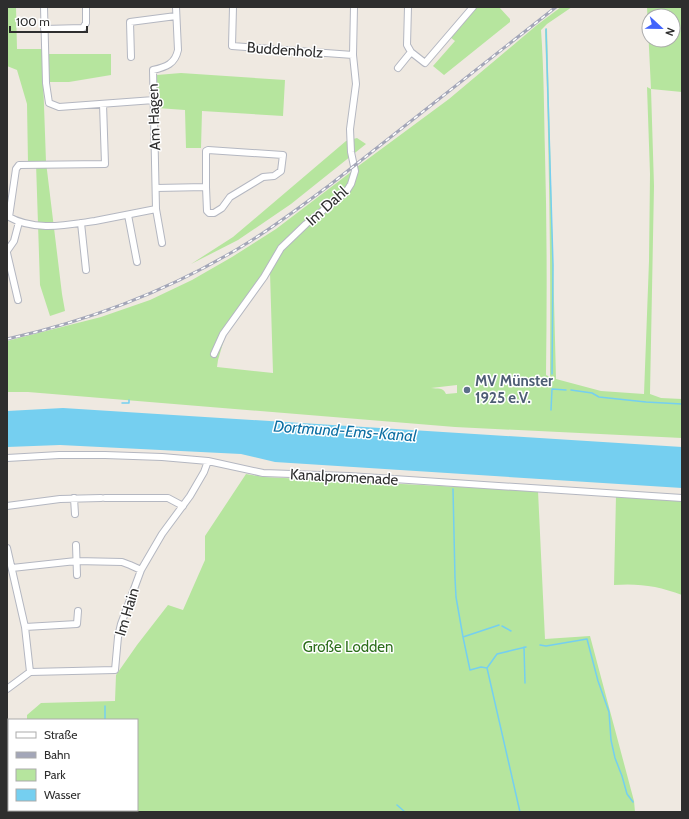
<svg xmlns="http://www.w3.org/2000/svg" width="689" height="819" font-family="Cabin,sans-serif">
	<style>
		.green { fill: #b6e59e; fill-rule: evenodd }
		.water { fill: #75cff0 }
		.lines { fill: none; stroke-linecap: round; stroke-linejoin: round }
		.stream { stroke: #75cff0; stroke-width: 1.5 }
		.street-casing { stroke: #b4b7c1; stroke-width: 8 }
		.street { stroke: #fff; stroke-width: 6 }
		.rail-casing { stroke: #a3a6b8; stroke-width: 3 }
		.rail { stroke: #fff; stroke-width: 1.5; stroke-dasharray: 4.5; stroke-linecap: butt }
		.service-dot { fill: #5c6f8a; stroke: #fff; stroke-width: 1.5 }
		.labels { text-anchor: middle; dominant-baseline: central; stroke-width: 3; stroke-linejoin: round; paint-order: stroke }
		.street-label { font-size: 15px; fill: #2e2e2e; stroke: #fff }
		.service-label { font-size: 15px; font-weight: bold; fill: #4e5e75; stroke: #fff; text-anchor: start }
		.park-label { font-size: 15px; fill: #2c6e1b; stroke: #fff }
		.water-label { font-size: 16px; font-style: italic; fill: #0d6fa3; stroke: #fff }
	</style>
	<rect width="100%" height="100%" fill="#efe9e1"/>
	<!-- green -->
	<path class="green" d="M7,7H16L17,49H42L46,162L62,294L65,311L50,316L40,285L36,163H28L27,104L17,70L7,66Z
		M477,7H499L510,19V22L444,75L433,66L455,41L450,37Z
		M561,7H572L547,24L541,30C544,71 544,113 545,154C547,228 547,302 546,375L550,377V375C551,260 549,145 545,30L547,28L556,379L601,391L644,394L649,261L650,174L647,87L651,89L647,7H682V92L651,89L654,186L650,394L661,398L682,399V438L455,427L28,392H7V341L101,317L150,300L192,280L232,257L276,229L351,172L352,176L345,192L280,248L225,336L218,360L217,367L273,373L270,272L283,251L307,226L347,195L353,186L356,177L357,167L449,99L537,25ZM649,16H673V40H649ZM457,385V393L446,394C443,387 438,389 431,388Z
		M48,54H111V75L69,82H49Z
		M181,73L285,80L283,116L202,111L201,148H186L185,110L157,108V75Z
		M357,138L366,144L291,204L238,240L191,264L233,237L346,141Z
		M246,474L264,477L538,491L545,639L590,636L634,801L635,812H21L22,810H137V720H27V715L41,703L115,701L116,675L137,645L168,605L183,610L205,560V536Z
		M616,496L682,501V595C659,586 638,583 614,585Z"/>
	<!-- water -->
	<path class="water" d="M63,408L682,447V488L275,462L241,454L60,445L7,447V411Z"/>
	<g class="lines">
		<!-- stream -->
		<path class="stream" d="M546,29L553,265L552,374
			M571,390L592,393L599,397L646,402L682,404
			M122,403H129V400
			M551,410L552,389L566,390
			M453,489L455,578L456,597L463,637
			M499,625L463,637L470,670L481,667L487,668L497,654L526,647
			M502,626L511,631
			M540,645L546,646L587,639L598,681L609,712L611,740L615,758L622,776L627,794L633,802
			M524,647L525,683
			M487,668L520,812
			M105,720V706
			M397,805L405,812
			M47,812L50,810"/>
		<defs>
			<path id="street" d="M44,7L46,83L49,103L59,107L154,100
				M233,7L232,46L353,55
				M408,7L407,45L411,52L425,63L473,7
				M44,29L83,28L86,23V7
				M131,57L130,22L176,16
				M398,68L411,52
				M156,188L206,187L207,211L209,213H214L222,208L230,197L263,177L274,176L281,171L283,155L208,150L206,151V187
				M128,215L137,262
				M7,216C35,232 66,225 95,221C116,217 136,213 156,209
				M9,217L16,169L19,165L105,164L103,104
				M81,223L86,270
				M162,243L156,209L153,70C166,67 175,64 178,50L176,7
				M7,251L14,241L19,222
				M7,253L18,300
				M214,354L223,334L264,277L281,248L306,224L346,192L351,184L355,171L351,152L350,129L356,84L353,55L354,7
				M7,458L59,455H105L162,457L208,461L263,473L349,476L682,498
				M74,498L75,514
				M105,498H168L183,506
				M7,506L60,499L101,498
				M76,545L77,575
				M7,548L25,627L30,672
				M12,568L76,561L122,562L130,565L141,570
				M25,627L77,624L78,611
				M7,689L30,672L115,670L118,637L121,624L141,570L162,534L190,496L204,472L208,461
				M7,753L9,751"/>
		</defs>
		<!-- street casing -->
		<use href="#street" class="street-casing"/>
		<!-- street -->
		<use href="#street" class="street"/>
		<defs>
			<path id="rail" d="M7,339C92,320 175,288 249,242C278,224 304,204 331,184L556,7"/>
		</defs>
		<!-- rail casing -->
		<use href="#rail" class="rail-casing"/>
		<!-- rail -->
		<use href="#rail" class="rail"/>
	</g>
	<!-- markers -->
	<circle class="service-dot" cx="467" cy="390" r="4"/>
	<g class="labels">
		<!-- street labels -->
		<g class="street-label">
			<text transform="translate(285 50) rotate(4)">Buddenholz</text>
			<text transform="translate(154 117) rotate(-92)">Am Hagen</text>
			<text transform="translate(327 206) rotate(-42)">Im Dahl</text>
			<text transform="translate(344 477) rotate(3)">Kanalpromenade</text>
			<text transform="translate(127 612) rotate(-73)">Im Hain</text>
		</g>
		<!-- service labels -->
		<g class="service-label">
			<text x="475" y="381">MV Münster<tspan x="475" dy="17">1925 e.V.</tspan></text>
		</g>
		<!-- park labels -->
		<g class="park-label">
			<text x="348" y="647">Große Lodden</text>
		</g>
		<!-- water labels -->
		<g class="water-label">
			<text transform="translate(345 431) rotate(4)">Dortmund-Ems-Kanal</text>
		</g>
	</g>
	<!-- border -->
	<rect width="689" height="819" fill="none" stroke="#2e2e2e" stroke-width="16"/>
	<!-- legend -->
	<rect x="8" y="719" width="130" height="92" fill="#ffffff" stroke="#ababab"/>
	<rect x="16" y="732" width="20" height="6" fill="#ffffff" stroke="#ababab"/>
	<text x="44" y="739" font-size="12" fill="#2e2e2e">Straße</text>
	<rect x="16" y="752" width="20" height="6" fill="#a3a6b8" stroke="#ababab"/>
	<text x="44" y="759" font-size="12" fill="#2e2e2e">Bahn</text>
	<rect x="16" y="769" width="20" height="12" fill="#b6e59e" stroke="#ababab"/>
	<text x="44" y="779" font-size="12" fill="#2e2e2e">Park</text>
	<rect x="16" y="789" width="20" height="12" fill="#75cff0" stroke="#ababab"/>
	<text x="44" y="799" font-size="12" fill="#2e2e2e">Wasser</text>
	<!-- north arrow -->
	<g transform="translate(661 28) rotate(112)"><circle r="19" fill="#ffffff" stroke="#ababab"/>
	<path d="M0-3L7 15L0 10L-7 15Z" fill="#4264fb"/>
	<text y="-6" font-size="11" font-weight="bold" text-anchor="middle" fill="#2e2e2e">N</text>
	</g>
	<!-- scale -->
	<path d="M10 26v6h77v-6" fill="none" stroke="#2e2e2e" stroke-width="2"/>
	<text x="16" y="26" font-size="12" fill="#2e2e2e" stroke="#ffffff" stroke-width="3" paint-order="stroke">100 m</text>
</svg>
